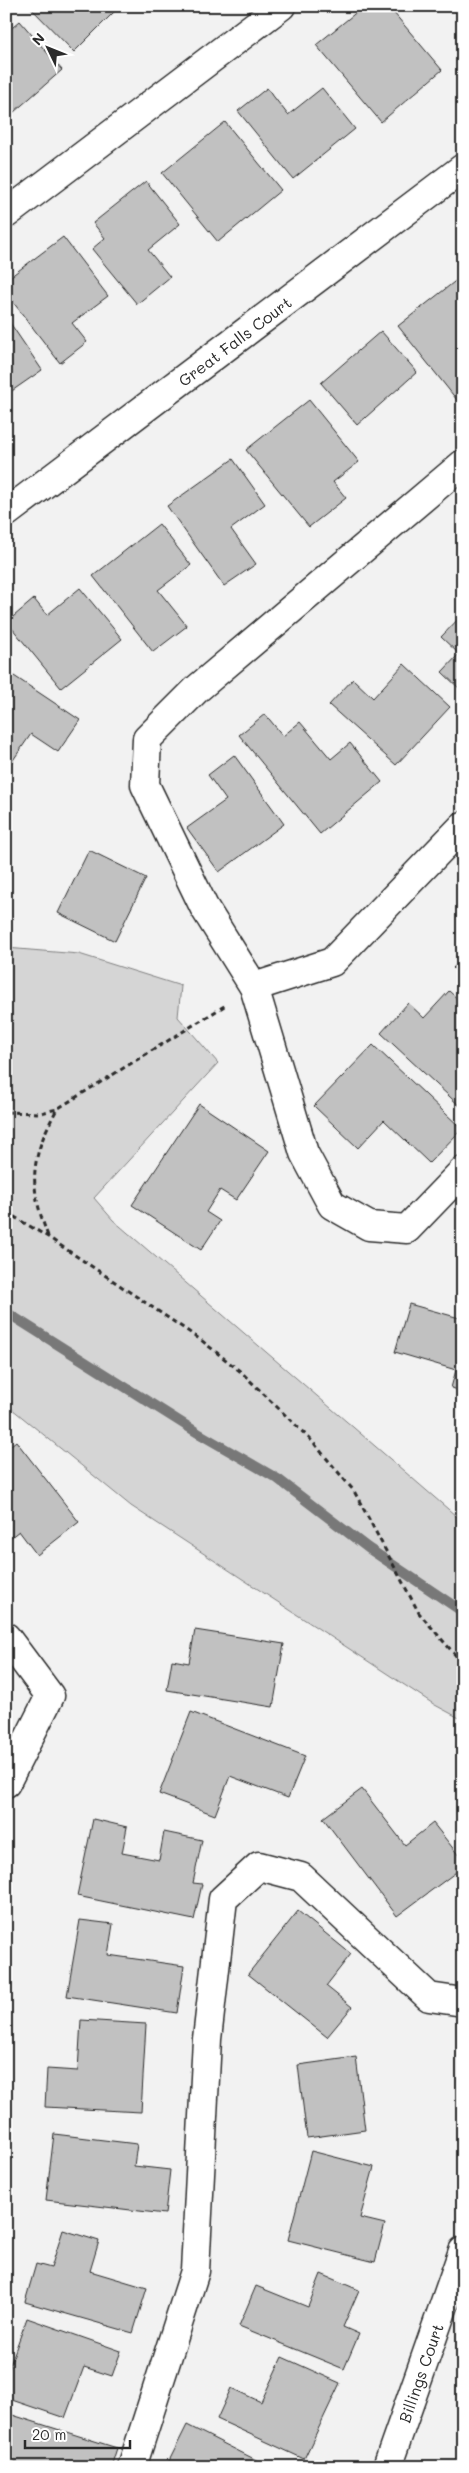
<svg xmlns="http://www.w3.org/2000/svg" width="469" height="2473" font-family="Mali,sans-serif">
	<style>
		.green { fill: #d5d5d5; stroke: #808080 }
		.lines { fill: none; stroke-linecap: round; stroke-linejoin: round }
		.stream { stroke: #787878; stroke-width: 10 }
		.building { fill: #c1c1c1; stroke: #2b2b2b }
		.minor-casing { stroke: #2b2b2b; stroke-width: 31 }
		.path { stroke: #2b2b2b; stroke-width: 3; stroke-dasharray: 5 4; stroke-linecap: butt }
		.minor { stroke: #fff; stroke-width: 28 }
		.labels { text-anchor: middle; dominant-baseline: central; stroke-width: 4.5; stroke-linejoin: round; paint-order: stroke }
		.street-label { font-size: 16px; fill: #2b2b2b; stroke: #fff }
	</style>
	<rect width="100%" height="100%" fill="#f2f2f2"/>
	<filter id="ink" filterUnits="userSpaceOnUse"><feTurbulence type="fractalNoise" baseFrequency=".02" numOctaves="2"/><feDisplacementMap in="SourceGraphic" scale="10" xChannelSelector="R" yChannelSelector="G"/><feConvolveMatrix kernelMatrix="1 2 1 2 8 2 1 2 1" color-interpolation-filters="sRGB"/></filter>
	<g filter="url(#ink)">
		<!-- green -->
		<path class="green" d="M6,948L79,954L181,986L178,1017L218,1063L94,1198L113,1220L463,1522V1720L435,1705L131,1506L6,1404Z"/>
		<g class="lines">
			<!-- stream -->
			<path class="stream" d="M6,1312L198,1433L278,1479L368,1548L463,1612"/>
		</g>
		<!-- building -->
		<path class="building" d="M29,6H120L74,52Z
			M364,6H388L442,70L381,122L316,45Z
			M20,21L62,70L6,119V33Z
			M267,88L288,115L322,88L355,129L293,179L238,111Z
			M225,122L281,190L218,242L162,173Z
			M146,181L180,224L148,250L170,277L137,304L92,249L105,238L93,223Z
			M63,237L108,296L72,323L87,342L60,363L6,293V280Z
			M463,275V341L458,345L463,351V404L461,405L398,326Z
			M6,317L42,370L6,395Z
			M381,331L417,372L357,425L321,383Z
			M309,400L359,462L333,482L346,498L309,527L246,450Z
			M233,459L265,504L231,529L256,564L224,586L167,506Z
			M159,524L191,565L158,590L187,626L153,652L93,576Z
			M80,588L122,639L61,688L7,622L34,599L47,615Z
			M463,614V692L442,672L459,654L441,637Z
			M404,664L450,707L396,765L329,705L353,679L373,698Z
			M8,672L80,720L58,752L31,734L7,769Z
			M265,714L283,736L300,722L331,759L350,743L382,782L320,834L239,735Z
			M234,755L284,824L219,872L187,828L226,800L208,775Z
			M89,850L146,878L115,941L58,913Z
			M463,957V977L453,968Z
			M449,991L463,1004V1032L456,1039L463,1045V1109L381,1033L408,1003L424,1018Z
			M373,1045L462,1129L429,1163L384,1120L358,1148L314,1106Z
			M199,1104L269,1151L236,1200L220,1190L206,1212L220,1221L201,1250L132,1205Z
			M409,1304L463,1319V1391L451,1388L456,1370L395,1352Z
			M16,1441L79,1522L37,1555L19,1531L6,1541V1449Z
			M195,1630L284,1644L273,1707L167,1690L172,1660L189,1663Z
			M191,1712L305,1756L288,1798L230,1776L215,1815L159,1794Z
			M362,1789L405,1845L433,1823L463,1861V1867L397,1916L323,1818Z
			M93,1819L127,1827L122,1853L159,1860L164,1832L202,1840L193,1883L202,1884L194,1920L77,1896Z
			M298,1911L351,1954L326,1986L352,2007L327,2037L248,1974Z
			M80,1920L113,1924L108,1955L184,1966L177,2013L67,1996Z
			M81,2020L146,2024L141,2112L45,2107L47,2069L78,2071Z
			M356,2057L365,2130L307,2138L298,2065Z
			M54,2134L137,2144L134,2166L170,2170L165,2214L46,2200Z
			M311,2151L374,2167L360,2218L385,2224L375,2262L288,2240Z
			M63,2230L99,2241L90,2271L147,2288L133,2333L25,2302L36,2264L51,2268Z
			M321,2274L359,2290L343,2327L359,2334L344,2369L239,2326L256,2286L308,2307Z
			M27,2318L121,2351L112,2376L84,2367L65,2418L6,2398V2376Z
			M282,2357L340,2383L304,2459L217,2419L231,2388L261,2402Z
			M6,2413L117,2448L111,2467H6Z
			M187,2425L270,2467H166Z"/>
		<g class="lines">
			<defs>
				<g id="minor">
					<path d="M6,214L281,6"/>
					<path d="M463,464L197,689L147,739L145,785L204,907L254,987L304,1153L332,1205L369,1226L407,1229L463,1171"/>
					<path id="s1" d="M6,513L463,168"/>
					<path d="M254,987L332,962L463,826"/>
					<path d="M6,1637L50,1696L6,1783"/>
					<path d="M132,2467L195,2271L207,2039L223,1899L259,1866L301,1877L429,1997L463,2002"/>
					<path id="s2" d="M387,2467L463,2251"/>
				</g>
			</defs>
			<!-- minor casing -->
			<use href="#minor" class="minor-casing"/>
			<!-- path -->
			<path class="path" d="M6,1112L41,1113L57,1109L226,1005
				M6,1212L48,1237L201,1340L241,1372L312,1441L354,1491L419,1613L463,1664
				M48,1236C28,1183 30,1159 57,1109"/>
			<!-- minor -->
			<use href="#minor" class="minor"/>
		</g>
	</g>
	<g class="labels">
		<!-- street labels -->
		<g class="street-label">
			<text stroke="none"><textPath href="#s1" startOffset="286">Great Falls Court</textPath></text>
			<text stroke="none"><textPath href="#s2" startOffset="100">Billings Court</textPath></text>
		</g>
	</g>
	<!-- margin -->
	<rect width="469" height="2473" fill="none" stroke="#fff" stroke-width="25"/>
	<rect x="12" y="12" width="444" height="2448" fill="none" stroke="#2b2b2b" stroke-width="2" filter="url(#ink)"/>
	<!-- north arrow -->
	<g transform="translate(48 48) rotate(313)" stroke="#ffffff" stroke-width="4" paint-order="stroke">
	<path d="M0-4L9 19L0 12L-9 19Z" fill="#2b2b2b"/>
	<text y="-8" font-size="14" font-weight="bold" text-anchor="middle" fill="#2b2b2b">N</text>
	</g>
	<!-- scale -->
	<path d="M25 2440v8h105v-8" fill="none" stroke="#2b2b2b" stroke-width="2.5"/>
	<text x="32" y="2440" font-size="15" fill="#2b2b2b" stroke="#ffffff" stroke-width="4" paint-order="stroke">20 m</text>
</svg>
